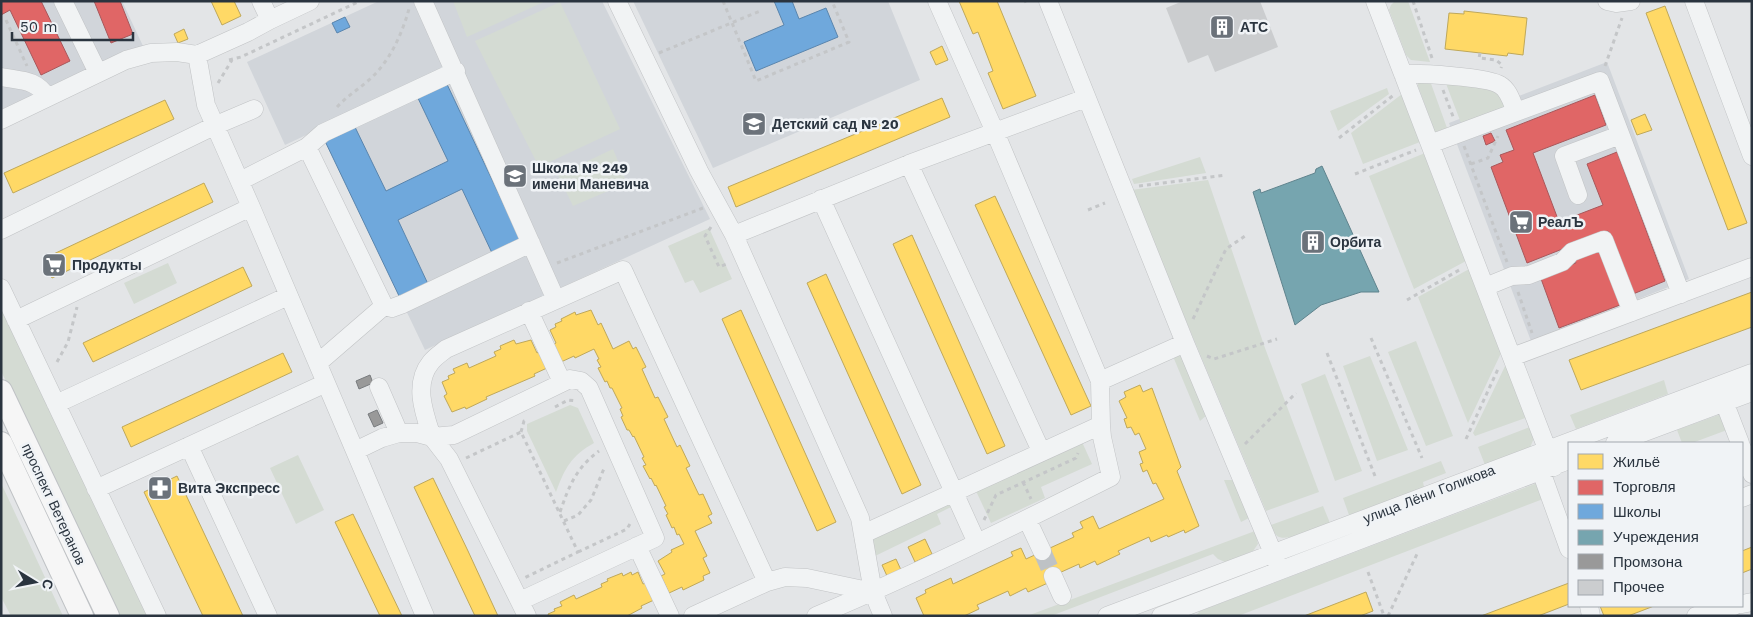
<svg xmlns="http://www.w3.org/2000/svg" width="1753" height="617" font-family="'Work Sans',sans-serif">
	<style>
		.built { fill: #d1d5da }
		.green { fill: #d4dbd3 }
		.homes { fill: #ffd966; stroke: #bfa85a }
		.shops { fill: #e06666; stroke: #a9575a }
		.schools { fill: #6fa8dc; stroke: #5a85ad }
		.public { fill: #76a5af; stroke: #5f838d }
		.industry { fill: #999; stroke: #787b7e }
		.building { fill: #cbcdcf }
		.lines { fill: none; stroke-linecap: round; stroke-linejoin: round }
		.minor-tunnel { stroke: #bec2c5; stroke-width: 18; stroke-dasharray: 18 9; stroke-linecap: butt }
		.minor-casing { stroke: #c1c3c5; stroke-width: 19 }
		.major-casing { stroke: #bfc2c5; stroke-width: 24 }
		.path { stroke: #c4c6c8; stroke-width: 3; stroke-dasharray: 4 4; stroke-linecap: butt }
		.minor { stroke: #f1f3f4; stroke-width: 18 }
		.major { stroke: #f6f6f6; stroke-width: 22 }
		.labels { text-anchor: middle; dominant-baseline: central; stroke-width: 5; stroke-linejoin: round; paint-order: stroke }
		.poi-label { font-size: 14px; font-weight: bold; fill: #2a343f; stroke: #f0f3f6; text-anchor: start }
		.street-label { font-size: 14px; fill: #2a343f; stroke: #f0f3f6 }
	</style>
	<rect width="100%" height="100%" fill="#e3e5e7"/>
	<!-- built -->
	<path class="built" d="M1,1H122L143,46L1,115Z
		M379,1H602L710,219L425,350L319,129L285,145L247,62Z
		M633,1H888L920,80L713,168Z
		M1607,62L1689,279L1531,341L1449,123Z"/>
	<!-- green -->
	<path class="green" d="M453,1H546L467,37Z
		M1395,1H1408L1430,62L1411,60L1406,55L1389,10L1391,5Z
		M560,2L620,129L539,167L475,41Z
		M1429,78L1447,128L1435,132L1418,86V82Z
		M1445,81L1495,87L1508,105L1461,123Z
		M1387,88L1389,94L1338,131L1330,111Z
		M1402,94L1420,142L1363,164L1351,133Z
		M613,149L627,183L573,206L558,175Z
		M1425,153L1466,261L1414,289L1369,176Z
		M1200,157L1206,173L1134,184L1132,179Z
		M1208,180L1265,348L1319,492L1266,511L1131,190Z
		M709,228L732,279L700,293L693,280L685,283L668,246Z
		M168,263L177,283L134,304L124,283Z
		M1471,268L1502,351L1468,423L1418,297Z
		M1,308L147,616H118L1,371Z
		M1416,341L1453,436L1426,446L1388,352Z
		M1181,350L1208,414L1200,421L1172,354Z
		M1370,356L1408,450L1377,461L1343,366Z
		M1507,362L1528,417L1475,436L1473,433Z
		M1325,374L1362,471L1335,481L1301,384Z
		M1664,380L1668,394L1576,429L1570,415Z
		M570,405L578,408L594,443C571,456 565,468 556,492L527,431V424Z
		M1721,414L1727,430L1692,443H1682L1677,430Z
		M1530,427L1534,438L1529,450L1485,465L1478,447Z
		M1082,442L1092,464L1041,487L1045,498L991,523L976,491Z
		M298,455L324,510L296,524L270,468Z
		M1441,461L1446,473L1423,482L1424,487L1349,515L1343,498Z
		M1224,480H1235L1251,517L1241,522Z
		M1,483L63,616H11L1,597Z
		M1537,483L1543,499L1238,616H1195L1200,611Z
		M948,503L951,507L937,514L941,524L873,557L871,545L873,539Z
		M1323,506L1330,523C1318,527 1287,543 1277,536C1274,533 1272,529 1271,525Z
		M1255,531L1258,544L1253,551L1225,562L1218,559L1213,554L1051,616H1027Z"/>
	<!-- homes -->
	<path class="homes" d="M211,1H234L241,16L222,25Z
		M959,1H997L1036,96L1003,109L988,73L993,71L978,32L973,34Z
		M1665,6L1747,223L1728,230L1646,13Z
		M1464,11L1527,18L1523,55L1508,53L1507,56L1445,49L1449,13L1464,14Z
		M184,29L188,39L178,43L174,34Z
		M942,46L948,60L936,65L930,52Z
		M942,98L950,117L736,207L728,187Z
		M165,100L174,119L13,193L4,173Z
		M1645,114L1652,130L1637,135L1631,120Z
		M204,183L213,202L52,278L43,259Z
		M995,196L1091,406L1071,415L975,205Z
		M912,235L1005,446L987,454L893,244Z
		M243,267L252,286L93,362L83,343Z
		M826,274L921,485L902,494L807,283Z
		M1752,292V327L1581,390L1569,360Z
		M591,310L598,325L601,323L613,349L629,341L633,349L636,347L646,367L642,369L655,398L658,397L668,417L664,419L677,447L680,445L690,466L686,468L699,495L703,494L712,514L708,516L712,523L695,531L707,556L703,558L710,573L703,576L704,580L683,590L682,587L669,593L661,576L665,574L658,561L672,552L671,550L684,544L679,534L677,535L674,527L672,528L666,515L668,514L664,507L666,506L656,485L655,486L651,478L650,479L643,466L646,465L642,458L644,457L634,436L633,437L629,430H627L621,417L623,416L620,409L622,408L612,388H610L607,381L605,382L598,368L601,367L597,360L599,359L594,349L575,358L574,356L561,362L553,345L556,343L550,330L556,327L555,324L562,321L561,319L575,312L576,315Z
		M741,310L836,522L817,531L722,319Z
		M514,340L516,344L531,340L537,353L540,351L547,368L534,374L535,376L486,397L487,399L466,409L465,407L452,412L444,396L447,394L442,382L449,379L448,376L455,373L453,369L467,363L469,368L496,356L494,352L501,349L500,346Z
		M283,353L292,372L131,447L122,427Z
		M1140,385L1143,392L1152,388L1181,467L1177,471L1199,526L1185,533L1184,530L1168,537L1167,535L1151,542L1149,537L1118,551L1120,554L1097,565L1095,561L1080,568L1079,564L1048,578L1050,582L1028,592L1026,588L1010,596L1008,591L977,605L979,609L964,616H924L916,598L926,593L925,590L951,578L953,584L1013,556L1011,552L1021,548L1026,559L1074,537L1072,533L1083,528L1080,522L1093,516L1099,529L1164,499L1156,483L1153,484L1147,470L1143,472L1140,464L1143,463L1139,452L1146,449L1139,433L1135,435L1131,427L1127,428L1124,419L1127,418L1119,401L1126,397L1124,392Z
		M177,476L221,569L243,616H203L144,492Z
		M433,478L468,551L498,616H475L414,487Z
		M353,514L377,564L402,616H380L335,522Z
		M925,539L932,554L915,562L908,547Z
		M1752,547V569L1742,573V551Z
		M896,559L901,570L887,576L882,565Z
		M631,572L632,575L638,572L643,584L646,583L654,600L641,606L642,608L627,616H549L548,614L555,611L554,609L562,606L560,602L574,595L576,599L602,587L601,584L608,581L607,579L622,573L623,576Z
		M1569,583V604L1538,616H1481Z
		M1366,592L1373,611L1360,616H1304Z
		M1600,606H1654L1628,616H1604Z"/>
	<!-- shops -->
	<path class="shops" d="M1,1H41L70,61L41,75L10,10L1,15Z
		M94,1H120L133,34L111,43Z
		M1595,95L1606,125L1533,153L1559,222L1603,205L1587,164L1617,152L1665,281L1633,294L1608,231L1527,263L1491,167L1503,162L1500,155L1514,150L1506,130Z
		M1491,133L1495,141L1486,145L1483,136Z
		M1599,248L1620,305L1559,328L1540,276L1576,263L1574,258Z"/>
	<!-- schools -->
	<path class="schools" d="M774,1H792L799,19L826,8L838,37L756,71L744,42L784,25Z
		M345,17L350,27L337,33L332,23Z
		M445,80L520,239L492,253L462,189L398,220L428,284L400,298L324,139L354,125L386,191L448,161L416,94Z"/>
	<!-- public -->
	<path class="public" d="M1322,166L1379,292H1361L1321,305L1295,325L1253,192L1260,189L1261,193L1315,173L1316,169Z"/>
	<!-- industry -->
	<path class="industry" d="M370,375L373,383L359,389L356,381Z
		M377,410L383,423L374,427L368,414Z"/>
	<!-- building -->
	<path class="building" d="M1183,1H1260L1278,47L1215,72L1208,55L1188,63L1166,8Z"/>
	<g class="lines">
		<!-- minor-tunnel -->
		<path class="minor-tunnel" d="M1042,551L1053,576"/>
		<defs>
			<path id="minor" d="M63,1L98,73
				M261,1L270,20
				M423,1L556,300
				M617,1L699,171L734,235L860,518L873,592L883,616
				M937,1L995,132L1100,381
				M1048,1L1185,343L1280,570
				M1375,1L1554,467
				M1607,1L1616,3L1631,1
				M1694,1L1752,156
				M197,55L206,105L251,207L355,451L382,438L399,433H417L432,437L449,459L527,616
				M1403,74C1419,73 1489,77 1500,85C1509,90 1512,103 1516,112
				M1,77C21,81 36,79 47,97
				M1,120L126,60L151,53L177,52L197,55L248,32L270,20L310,1
				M1430,144L1600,81L1681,294
				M307,147L384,306
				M909,164L1041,451
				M240,181L307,147L323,133L456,71
				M1578,195L1564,156L1620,135
				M821,199L977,543
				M1,230L214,126L254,109
				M734,235L909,164L1086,98
				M1485,287L1512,276L1529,275L1562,262L1572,252L1604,240L1632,312
				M1,288L157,616
				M529,311L562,382
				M16,320L251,207
				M1512,357L1752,267
				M318,363L384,306L392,308L403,304L531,243
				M379,387L399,433
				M1720,391L1740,443
				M56,404L288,296
				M1615,443L1752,392
				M189,446L268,616
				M1742,448L1752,474
				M355,451L425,616
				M1537,460L1569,549
				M96,489L326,383
				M1742,498L1752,494
				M1027,519L1042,551
				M863,534L1101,425L1100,381L1185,343
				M637,546L670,616
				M1053,576L1062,596
				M520,601L655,538L589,388L581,381L570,379L454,435L432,437C424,413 413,384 431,362C435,357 441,353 446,349L623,270L767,582L785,577L807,578L873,592
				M1742,604L1752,602
				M1589,606L1591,616
				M693,616L767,582
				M816,616C916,574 1014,526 1111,477L1102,437L1101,425
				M1107,616L1752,373
				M1161,616L1569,460
				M1696,616L1734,606"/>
			<path id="major" d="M1,391L108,616
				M1,443L82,616"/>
		</defs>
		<!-- minor casing -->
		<use href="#minor" class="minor-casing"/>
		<!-- major casing -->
		<use href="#major" class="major-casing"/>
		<!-- path -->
		<path class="path" d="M723,1L756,81L849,42L832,1
			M1413,1L1432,58
			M1024,2L1026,1
			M6,20L27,66
			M659,53L760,11
			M1480,53L1479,58L1496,60L1502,65L1501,68
			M229,60L241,57L360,1
			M1605,66L1622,18
			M218,83L232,60
			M1443,90L1454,119
			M337,107C347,96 359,89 370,79C390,61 402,34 409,9
			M1339,138L1395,94
			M1464,146L1507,262
			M1471,164L1488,158L1498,136
			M1355,174L1416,150
			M1139,186L1226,175
			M1088,210L1105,203
			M711,227L705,236L719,267L729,263
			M557,263L703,208
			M1518,292L1532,333
			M1407,300L1461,269
			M1193,319L1226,249L1245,236
			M1371,338L1422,458
			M1327,353L1375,476
			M1207,356L1214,359L1277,339
			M57,362L68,342L77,307
			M555,407L568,400L577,401
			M521,432L524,421L527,420
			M1466,439L1498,369
			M1245,444L1296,393
			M466,458L521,432L578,552L524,578
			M1023,482L1031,499
			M560,512C569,486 576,468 599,451
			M984,520L996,495L1076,458L1078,453
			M564,521L578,515L591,500L605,466
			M578,552L627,529L631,522
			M1368,572L1384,616
			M1388,616L1417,554"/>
		<!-- minor -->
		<use href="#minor" class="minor"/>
		<!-- major -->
		<use href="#major" class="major"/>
	</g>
	<!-- icons -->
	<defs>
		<symbol id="building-square" viewBox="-11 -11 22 22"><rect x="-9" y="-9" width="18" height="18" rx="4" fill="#6b727a" stroke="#f0f3f6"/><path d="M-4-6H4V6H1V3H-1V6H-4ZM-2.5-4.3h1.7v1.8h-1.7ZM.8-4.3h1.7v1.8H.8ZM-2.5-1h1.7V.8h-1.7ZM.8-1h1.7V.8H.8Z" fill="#fff"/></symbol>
		<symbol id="school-square" viewBox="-11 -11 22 22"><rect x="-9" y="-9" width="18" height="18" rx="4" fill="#6b727a" stroke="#f0f3f6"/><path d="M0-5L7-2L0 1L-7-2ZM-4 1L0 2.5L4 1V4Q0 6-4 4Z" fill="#fff"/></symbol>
		<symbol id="supermarket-square" viewBox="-11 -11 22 22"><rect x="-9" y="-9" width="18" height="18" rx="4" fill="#6b727a" stroke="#f0f3f6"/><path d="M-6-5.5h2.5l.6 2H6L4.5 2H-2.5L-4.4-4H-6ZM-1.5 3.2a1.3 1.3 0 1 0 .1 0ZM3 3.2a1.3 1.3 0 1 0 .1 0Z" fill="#fff"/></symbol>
		<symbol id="pharmacy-square" viewBox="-11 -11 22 22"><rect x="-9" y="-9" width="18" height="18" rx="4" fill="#6b727a" stroke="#f0f3f6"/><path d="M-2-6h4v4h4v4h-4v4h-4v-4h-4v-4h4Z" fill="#fff"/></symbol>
	</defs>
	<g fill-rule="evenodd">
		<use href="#building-square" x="1208" y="13" width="28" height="28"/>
		<use href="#school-square" x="740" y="110" width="28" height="28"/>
		<use href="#school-square" x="501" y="162" width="28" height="28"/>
		<use href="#supermarket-square" x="1507" y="208" width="28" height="28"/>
		<use href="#building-square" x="1299" y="228" width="28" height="28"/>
		<use href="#supermarket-square" x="40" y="251" width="28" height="28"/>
		<use href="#pharmacy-square" x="146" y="474" width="28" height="28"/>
	</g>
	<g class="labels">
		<!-- poi labels -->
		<g class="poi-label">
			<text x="1240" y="27">АТС</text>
			<text x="772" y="124">Детский сад № 20</text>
			<text x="532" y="168">Школа № 249<tspan x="532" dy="16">имени Маневича</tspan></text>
			<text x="1538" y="222">РеалЪ</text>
			<text x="1330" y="242">Орбита</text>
			<text x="72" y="265">Продукты</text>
			<text x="178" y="488">Вита Экспресс</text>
		</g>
		<!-- street labels -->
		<g class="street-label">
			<text transform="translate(1429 494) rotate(-21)">улица Лёни Голикова</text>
			<text transform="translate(54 504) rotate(65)">проспект Ветеранов</text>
		</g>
	</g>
	<!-- border -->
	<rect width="1753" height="617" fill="none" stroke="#2a343f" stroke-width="5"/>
	<!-- legend -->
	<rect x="1568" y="442" width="175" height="165" fill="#f0f3f6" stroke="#a1a7ad"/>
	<rect x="1578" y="454" width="25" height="15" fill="#ffd966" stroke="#a1a7ad"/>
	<text x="1613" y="467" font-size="15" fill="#2a343f">Жильё</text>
	<rect x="1578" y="480" width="25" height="15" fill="#e06666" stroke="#a1a7ad"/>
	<text x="1613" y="492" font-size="15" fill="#2a343f">Торговля</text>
	<rect x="1578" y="504" width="25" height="15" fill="#6fa8dc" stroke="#a1a7ad"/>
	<text x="1613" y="517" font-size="15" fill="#2a343f">Школы</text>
	<rect x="1578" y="530" width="25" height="15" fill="#76a5af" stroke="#a1a7ad"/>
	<text x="1613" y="542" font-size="15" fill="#2a343f">Учреждения</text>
	<rect x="1578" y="554" width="25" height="15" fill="#999999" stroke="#a1a7ad"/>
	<text x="1613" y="567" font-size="15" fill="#2a343f">Промзона</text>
	<rect x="1578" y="580" width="25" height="15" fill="#cbcdcf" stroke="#a1a7ad"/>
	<text x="1613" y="592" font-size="15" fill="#2a343f">Прочее</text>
	<!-- north arrow -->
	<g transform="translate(35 582) rotate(100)" stroke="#f0f3f6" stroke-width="4" paint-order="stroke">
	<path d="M0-4L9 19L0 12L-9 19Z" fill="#2a343f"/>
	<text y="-8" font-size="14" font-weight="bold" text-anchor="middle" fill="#2a343f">С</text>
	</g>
	<!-- scale -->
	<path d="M12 32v8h121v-8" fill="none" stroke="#2a343f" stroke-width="2.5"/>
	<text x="20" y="32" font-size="15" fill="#2a343f" stroke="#f0f3f6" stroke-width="4" paint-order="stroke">50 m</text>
</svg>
